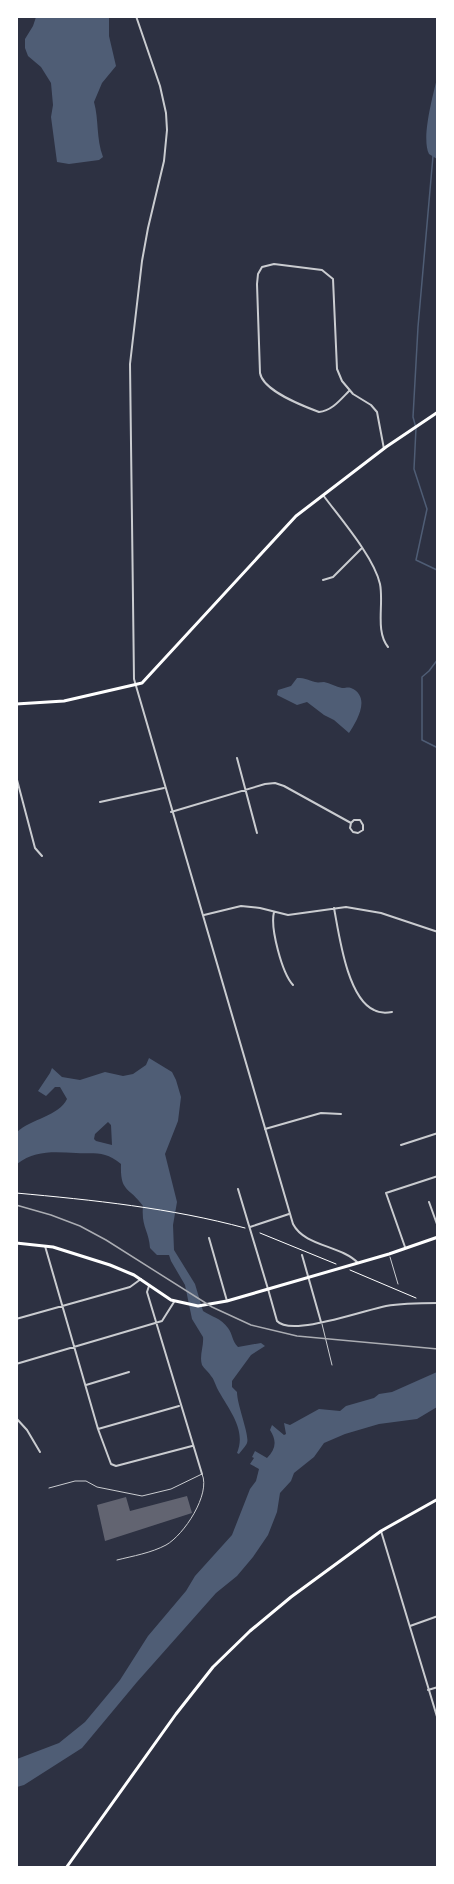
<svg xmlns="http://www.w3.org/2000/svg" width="454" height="1884" font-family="'Archivo Narrow',sans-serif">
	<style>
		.water { fill: #4f5d75; fill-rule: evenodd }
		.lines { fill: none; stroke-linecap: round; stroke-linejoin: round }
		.stream { stroke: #4f5d75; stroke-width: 1.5 }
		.building { fill: #626471 }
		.path { stroke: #fff; stroke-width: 1 }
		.service { stroke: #caccd0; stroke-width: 1 }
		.minor { stroke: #caccd0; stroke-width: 2 }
		.tertiary { stroke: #caccd0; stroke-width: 2 }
		.secondary { stroke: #fff; stroke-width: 3 }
		.rail { stroke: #abadb3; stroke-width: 1.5 }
	</style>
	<rect width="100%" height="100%" fill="#2d3142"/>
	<!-- water -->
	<path class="water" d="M36,17H109V36L116,66L102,83L94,102C99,120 96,138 103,157L99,160L69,164L57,162L51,117L53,105L51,83L41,67L28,56L25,48V39L33,26Z
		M437,78V159L429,154C421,138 433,96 437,78Z
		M297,678C306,678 307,680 315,682C318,683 321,682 324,682C330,683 336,687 342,688C347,688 347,687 351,688C372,697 356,722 349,733L334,720L324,715L307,702L297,705L277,695L278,690L291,686Z
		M149,1058L172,1072L176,1080L181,1097L178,1121L165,1154L177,1202L173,1225L174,1250L195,1284L203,1311C212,1317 221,1318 228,1328C233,1335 232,1341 238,1347L261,1343L265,1346L251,1355L232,1381V1387L237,1392C237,1405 250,1436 247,1443C246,1446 241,1451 239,1454L237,1453C247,1429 228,1409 217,1388C215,1384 214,1379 211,1376C209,1372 204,1369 202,1365C199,1356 204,1346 203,1337L192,1319L185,1285L171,1261L169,1255H157L150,1248C149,1231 141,1227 143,1206C129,1186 120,1193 121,1164C105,1150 94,1154 76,1153C54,1152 35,1150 17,1164V1132C31,1119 59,1116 67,1099L60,1087H55L46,1096L38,1091L50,1073L52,1068L62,1077L80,1080L105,1072L123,1076L133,1074L146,1065ZM108,1122L111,1125L112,1145L96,1141L94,1139L95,1134Z
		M437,1372V1407L417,1419L379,1424L345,1434L324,1443L314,1457L294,1473L291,1481L280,1493L277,1512L268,1535L253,1557L237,1576L216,1593L137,1682L82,1748L24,1785L17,1787V1759L59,1743L85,1722L120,1680L148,1636L186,1591L195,1576L232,1535L250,1489L256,1481L259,1469L250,1464L254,1458L252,1457L255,1451L267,1458C276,1449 277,1441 270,1430L272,1425L284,1435L286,1434L284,1423L290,1425L319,1409L340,1411L346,1406L374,1398L379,1394L392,1392Z"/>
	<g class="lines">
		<!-- stream -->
		<path class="stream" d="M433,156L418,327L413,417L416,428L414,469L427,509L416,560L437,570L438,573
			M438,659L429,671L422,677V740L438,748"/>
	</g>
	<!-- building -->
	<path class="building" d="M187,1496L192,1513L105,1541L97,1505L126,1497L130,1511Z"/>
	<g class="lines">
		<!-- path -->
		<path class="path" d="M16,1193C93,1200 171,1208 245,1228
			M260,1233L336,1264
			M350,1270L416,1298"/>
		<!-- service -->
		<path class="service" d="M390,1257L398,1284
			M322,1324L332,1365
			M49,1488L75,1481H86L97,1487L142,1496L171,1489L202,1474C211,1494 184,1535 166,1545C151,1553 133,1556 117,1560"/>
		<!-- minor -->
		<path class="minor" d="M349,391C341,399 332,411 319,412C303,406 263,391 260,373L257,284L258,274L262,267L274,264L322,270L333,279L337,369L342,381L353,394L371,405L377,412L384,449
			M323,495C340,518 374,557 380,584C384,604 375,631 388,647
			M323,580L333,577L361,549
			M237,758L257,833
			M16,776L35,848L42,856
			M100,802L164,788
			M171,812L265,784L275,783L284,786L351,823L354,820H360L363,825V830L358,833L353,832L350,828L351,823
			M334,908C339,934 347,998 374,1010C379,1013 386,1013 392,1012
			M274,912C270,928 282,973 293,985
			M204,915L241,906L260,908L288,915L346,907L381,913L438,932
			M265,1129L321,1113L341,1114
			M401,1145L438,1133
			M238,1189L268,1289
			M429,1202L438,1227
			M250,1227L289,1214
			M209,1238L227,1301
			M45,1246L98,1429L111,1464L116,1466L192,1446
			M405,1247L386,1193L438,1176
			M302,1255L321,1322
			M149,1286L147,1292L202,1474
			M16,1319L130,1287L141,1279
			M16,1364L162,1321L174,1302
			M86,1385L129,1372
			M16,1418L27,1430L40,1452
			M98,1429L179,1406
			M410,1626L438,1616
			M428,1690L438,1687"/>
		<!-- tertiary -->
		<path class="tertiary" d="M136,16L160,86L166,113L167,130L164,161L148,228L142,261L130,364L134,679L293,1224C305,1247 341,1245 358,1263
			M268,1289L277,1321C291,1337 365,1310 386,1306C403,1303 420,1303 438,1303
			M381,1531L438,1720"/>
		<!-- secondary -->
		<path class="secondary" d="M16,704L64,701L142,683L296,516L386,447L438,412
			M16,1243L53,1247L110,1265L134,1275L171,1300L198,1306L227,1301L389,1254L438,1237
			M66,1868L176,1714L213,1667L250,1631L291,1597L381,1531L438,1499"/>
		<!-- rail -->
		<path class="rail" d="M16,1205L51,1215L80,1226L106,1240L212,1307L251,1325L297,1336L438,1349"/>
	</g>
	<!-- border -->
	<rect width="454" height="1884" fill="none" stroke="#ffffff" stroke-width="36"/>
</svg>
